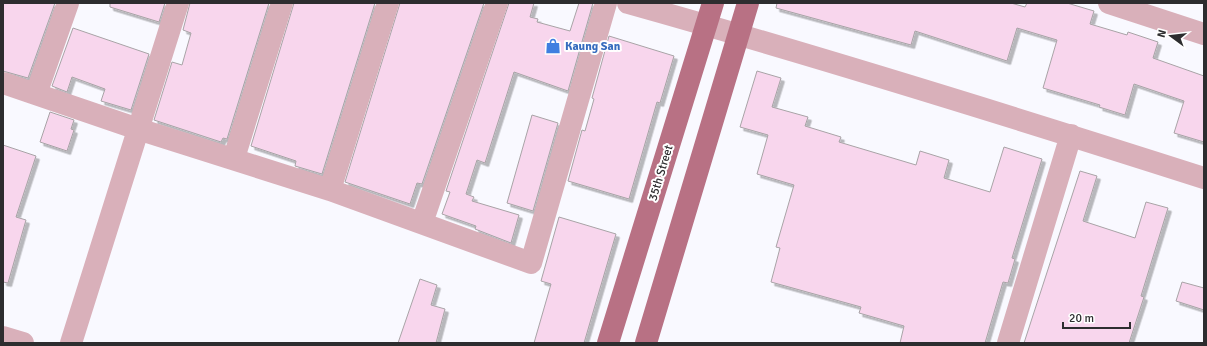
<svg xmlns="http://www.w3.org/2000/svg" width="1207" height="346" font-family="Signika,sans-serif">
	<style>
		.building { fill: #f8d6ed; stroke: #a8a3a6; filter: url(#shadow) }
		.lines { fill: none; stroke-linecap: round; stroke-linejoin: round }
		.minor { stroke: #d9b0ba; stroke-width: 22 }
		.major { stroke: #b87184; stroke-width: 22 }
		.labels { text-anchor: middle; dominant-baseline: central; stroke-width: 4; stroke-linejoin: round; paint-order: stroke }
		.shop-label { font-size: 12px; font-weight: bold; fill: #366cbe; stroke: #fff; text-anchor: start }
		.street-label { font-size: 12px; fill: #2d2d2f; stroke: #fff }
	</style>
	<defs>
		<filter id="shadow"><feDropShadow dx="3.5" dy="3.5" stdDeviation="0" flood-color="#0004"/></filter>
	</defs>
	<rect width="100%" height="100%" fill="#f9f9ff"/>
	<!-- building -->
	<path class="building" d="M3,3H55L28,78L3,71Z
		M110,3H165L159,22L110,7Z
		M190,3H269L227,139L223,138L221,142L154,120L172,62L182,65L191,33L183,30Z
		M294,3H375L322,174L295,166L296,161L251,146Z
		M400,3H484L422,184L417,183L410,204L345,182Z
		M509,3H534L530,17L538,19L537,22L570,31L579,3H593L568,91L514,72L485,163L477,160L466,194L474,197L472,201L519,215L511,243L475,229L476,226L442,214L450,192L446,191Z
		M777,3H1011L1025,7L1027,3H1067L1094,11L1090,24L1127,35L1128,32L1158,42L1153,58L1204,76V142L1174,133L1184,101L1134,84L1125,115L1099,107L1100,105L1043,88L1057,40L1017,28L1007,61L915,31L911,45L776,8Z
		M73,28L149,54L131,110L101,101L105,89L72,77L67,92L52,86Z
		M609,36L674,56L660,103L657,102L629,199L568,181L582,130L585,131L594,99L592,98Z
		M757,71L781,78L772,107L808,117L805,126L841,137L839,142L916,165L920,151L949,160L944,178L990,192L1004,147L1042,159L1012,258L1015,259L1008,283L1003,282L985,343H900L904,326L859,313L861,307L771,282L780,248L776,247L794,185L757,174L768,135L740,127Z
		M50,112L74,120L71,129L74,130L67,151L40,142Z
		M532,115L558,123L533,211L507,203Z
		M3,145L36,156L16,217L26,220L8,283L3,282Z
		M1080,171L1097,176L1083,221L1135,238L1146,202L1168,208L1141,296L1144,297L1129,343H1024Z
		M559,217L616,234L584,343H534L551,284L541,281Z
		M420,279L437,285L431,305L445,309L436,343H398Z
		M1182,282L1204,288V310L1176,301Z"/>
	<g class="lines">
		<!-- minor -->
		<path class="minor" d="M628,3C821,57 1013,117 1204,178
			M1109,3L1204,34
			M3,83L138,129L330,190L531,263L606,3
			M36,94L68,3
			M234,158L282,3
			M330,190L388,3
			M422,223L497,3
			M3,337L23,343
			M71,343L178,3
			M1008,343L1071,135"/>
		<!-- major -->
		<path class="major" d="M608,343L713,3
			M646,343L748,3"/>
	</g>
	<!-- icons -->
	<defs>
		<symbol id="shop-bare" viewBox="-9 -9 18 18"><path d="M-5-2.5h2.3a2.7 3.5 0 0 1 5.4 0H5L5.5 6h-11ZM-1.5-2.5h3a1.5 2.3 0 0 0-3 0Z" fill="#3f7fe0" stroke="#fff" stroke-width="2.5" paint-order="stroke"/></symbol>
	</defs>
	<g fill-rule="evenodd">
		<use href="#shop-bare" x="542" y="35" width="22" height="22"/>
	</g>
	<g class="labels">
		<!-- shop labels -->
		<g class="shop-label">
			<text x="565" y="46">Kaung San</text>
		</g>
		<!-- street labels -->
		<g class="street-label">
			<text transform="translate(661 173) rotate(-73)">35th Street</text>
		</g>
	</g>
	<!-- border -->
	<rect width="1207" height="346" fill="none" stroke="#2d2d2f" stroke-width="8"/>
	<!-- north arrow -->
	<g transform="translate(1171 36) rotate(285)" stroke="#ffffff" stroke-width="3" paint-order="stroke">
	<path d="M0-3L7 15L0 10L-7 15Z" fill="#2d2d2f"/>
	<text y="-6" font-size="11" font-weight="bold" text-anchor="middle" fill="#2d2d2f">N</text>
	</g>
	<!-- scale -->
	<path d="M1063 322v6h67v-6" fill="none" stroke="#2d2d2f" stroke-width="2"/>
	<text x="1069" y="322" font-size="12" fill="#2d2d2f" stroke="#ffffff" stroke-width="3" paint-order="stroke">20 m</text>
</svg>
